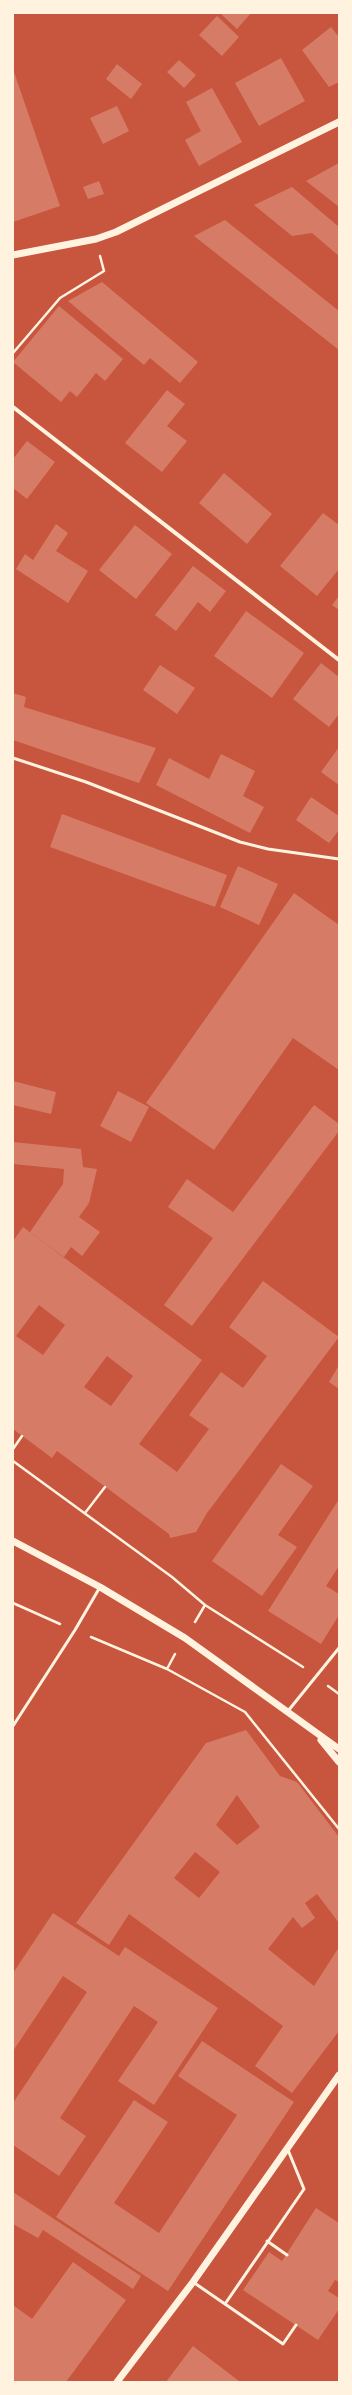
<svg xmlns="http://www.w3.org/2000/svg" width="352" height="2395" font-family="Manrope,sans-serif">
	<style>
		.building { fill: #d67c66; fill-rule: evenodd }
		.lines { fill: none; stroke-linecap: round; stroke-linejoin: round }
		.path { stroke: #fff3e0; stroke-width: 2.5 }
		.service { stroke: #fff3e0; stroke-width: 3 }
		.minor { stroke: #fff3e0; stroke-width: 4 }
		.tertiary { stroke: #fff3e0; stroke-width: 7 }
	</style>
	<rect width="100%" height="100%" fill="#c8553d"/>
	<!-- building -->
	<path class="building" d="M220,13H251L237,29Z
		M217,16L239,37L222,56L199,35Z
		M331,27L339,37V82L329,87L302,50Z
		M281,58L305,101L259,126L235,83Z
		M179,60L196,75L184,88L167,72Z
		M117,64L142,84L131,99L106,79Z
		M14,72L60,206L13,222V73Z
		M212,88L242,142L199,166L185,140L201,131L186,102Z
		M117,106L129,131L103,144L90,118Z
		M339,163V207L306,181Z
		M99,181L104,194L88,199L83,187Z
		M292,187L339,227V256L312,233L292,236L254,205Z
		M225,220L339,311V350L194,236Z
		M102,282L198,362L180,383L150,358L144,365L68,301Z
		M59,306L123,359L105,381L96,373L77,397L70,391L61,402L13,362Z
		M167,390L185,404L167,426L187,441L162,472L125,443Z
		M27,441L55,462L27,499L13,488V459Z
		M224,473L272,514L247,544L199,503Z
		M323,513L339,525V569L317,596L280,566Z
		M56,524L68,533L56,551L88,571L68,603L16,569L25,554L33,560Z
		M135,525L172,554L136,599L99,570Z
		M193,566L226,591L210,612L198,602L176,631L155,615Z
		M339,596V610L332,605Z
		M246,611L304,653L272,698L214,656Z
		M321,663L339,677V714L329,727L293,699Z
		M160,665L195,688L177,714L143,690Z
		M13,693L26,697L24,707L156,748L139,783L13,740Z
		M339,747V785L321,772Z
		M221,754L255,771L243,796L264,807L250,833L156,785L169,758L209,779Z
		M311,797L339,816V830L329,843L296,820Z
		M62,814L227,875L215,907L50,847Z
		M238,866L278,884L259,925L220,907Z
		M294,893L339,925V1070L293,1038L214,1150L146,1103Z
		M13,1081L56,1092L51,1114L13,1105Z
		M118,1091L149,1107L131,1142L100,1126Z
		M314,1105L339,1124V1131L192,1326L164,1305L213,1238L168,1207L187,1179L233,1212Z
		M13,1142L81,1149L83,1167L97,1169L89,1203L79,1217L100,1232L82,1256L71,1247L64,1257L30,1232L63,1184L64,1169L13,1164Z
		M23,1227L202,1360L139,1444L177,1472L209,1429L189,1415L221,1372L243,1388L267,1356L229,1327L263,1281L339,1337L207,1513L196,1532L170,1538L169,1534L57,1451L52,1458L13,1429V1241ZM39,1305L65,1325L43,1355L16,1336ZM107,1356L133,1376L111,1406L84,1387Z
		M339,1365V1389L329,1382Z
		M281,1464L313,1486L278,1535L297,1547L262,1596L212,1561Z
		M339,1499V1566L326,1586L339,1594V1615L321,1644L268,1611Z
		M246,1730L280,1776L297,1782L339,1837V1923L317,1894L305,1903L315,1918L302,1928L293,1917L268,1949L314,1986L339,1947V2031L292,2093L255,2066L283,2026L129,1914L109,1945L76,1923L206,1743ZM237,1795L260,1827L237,1845L216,1825ZM195,1852L220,1872L199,1898L174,1878Z
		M53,1913L119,1956L125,1947L218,2008L154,2105L118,2081L158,2022L134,2006L60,2118L86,2136L59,2176L13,2145V2103L87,1992L63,1976L13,2051V1973Z
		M202,2041L294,2102L168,2291L56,2217L134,2100L168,2122L114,2203L159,2233L237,2115L178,2076Z
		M13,2192L141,2276L133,2289L43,2230L38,2238L13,2224Z
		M316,2208L339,2223V2282L335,2280L328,2291L339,2298V2309L318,2340L243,2290L269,2252L282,2261Z
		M73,2262L126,2300L66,2382H13V2305L32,2319Z
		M193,2346L239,2381L238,2382H166Z"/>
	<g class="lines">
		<!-- path -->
		<path class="path" d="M13,353L60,298L104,271L100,256
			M13,1449L22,1436
			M13,1461L172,1577L205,1605L303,1667
			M85,1513L105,1487
			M13,1603L60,1624
			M195,1622L205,1605
			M91,1637L167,1669L245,1712L339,1829
			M167,1669L175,1654
			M328,1686L339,1694"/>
		<!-- service -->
		<path class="service" d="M13,758L86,782L240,842L268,849L339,859
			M288,1711L339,1648
			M13,1726L75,1630L100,1587
			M267,2241L287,2255
			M193,2282L225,2304L304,2189L288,2150
			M225,2304L283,2344L296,2325"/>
		<!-- minor -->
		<path class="minor" d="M13,407L339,660"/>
		<!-- tertiary -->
		<path class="tertiary" d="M13,255L96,239L116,232L339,122
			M13,1541L100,1587L185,1638L339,1749
			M321,1740L339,1762
			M117,2382L193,2282L339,2075"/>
	</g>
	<!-- border -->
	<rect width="352" height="2395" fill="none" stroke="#fff3e0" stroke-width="28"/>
</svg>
